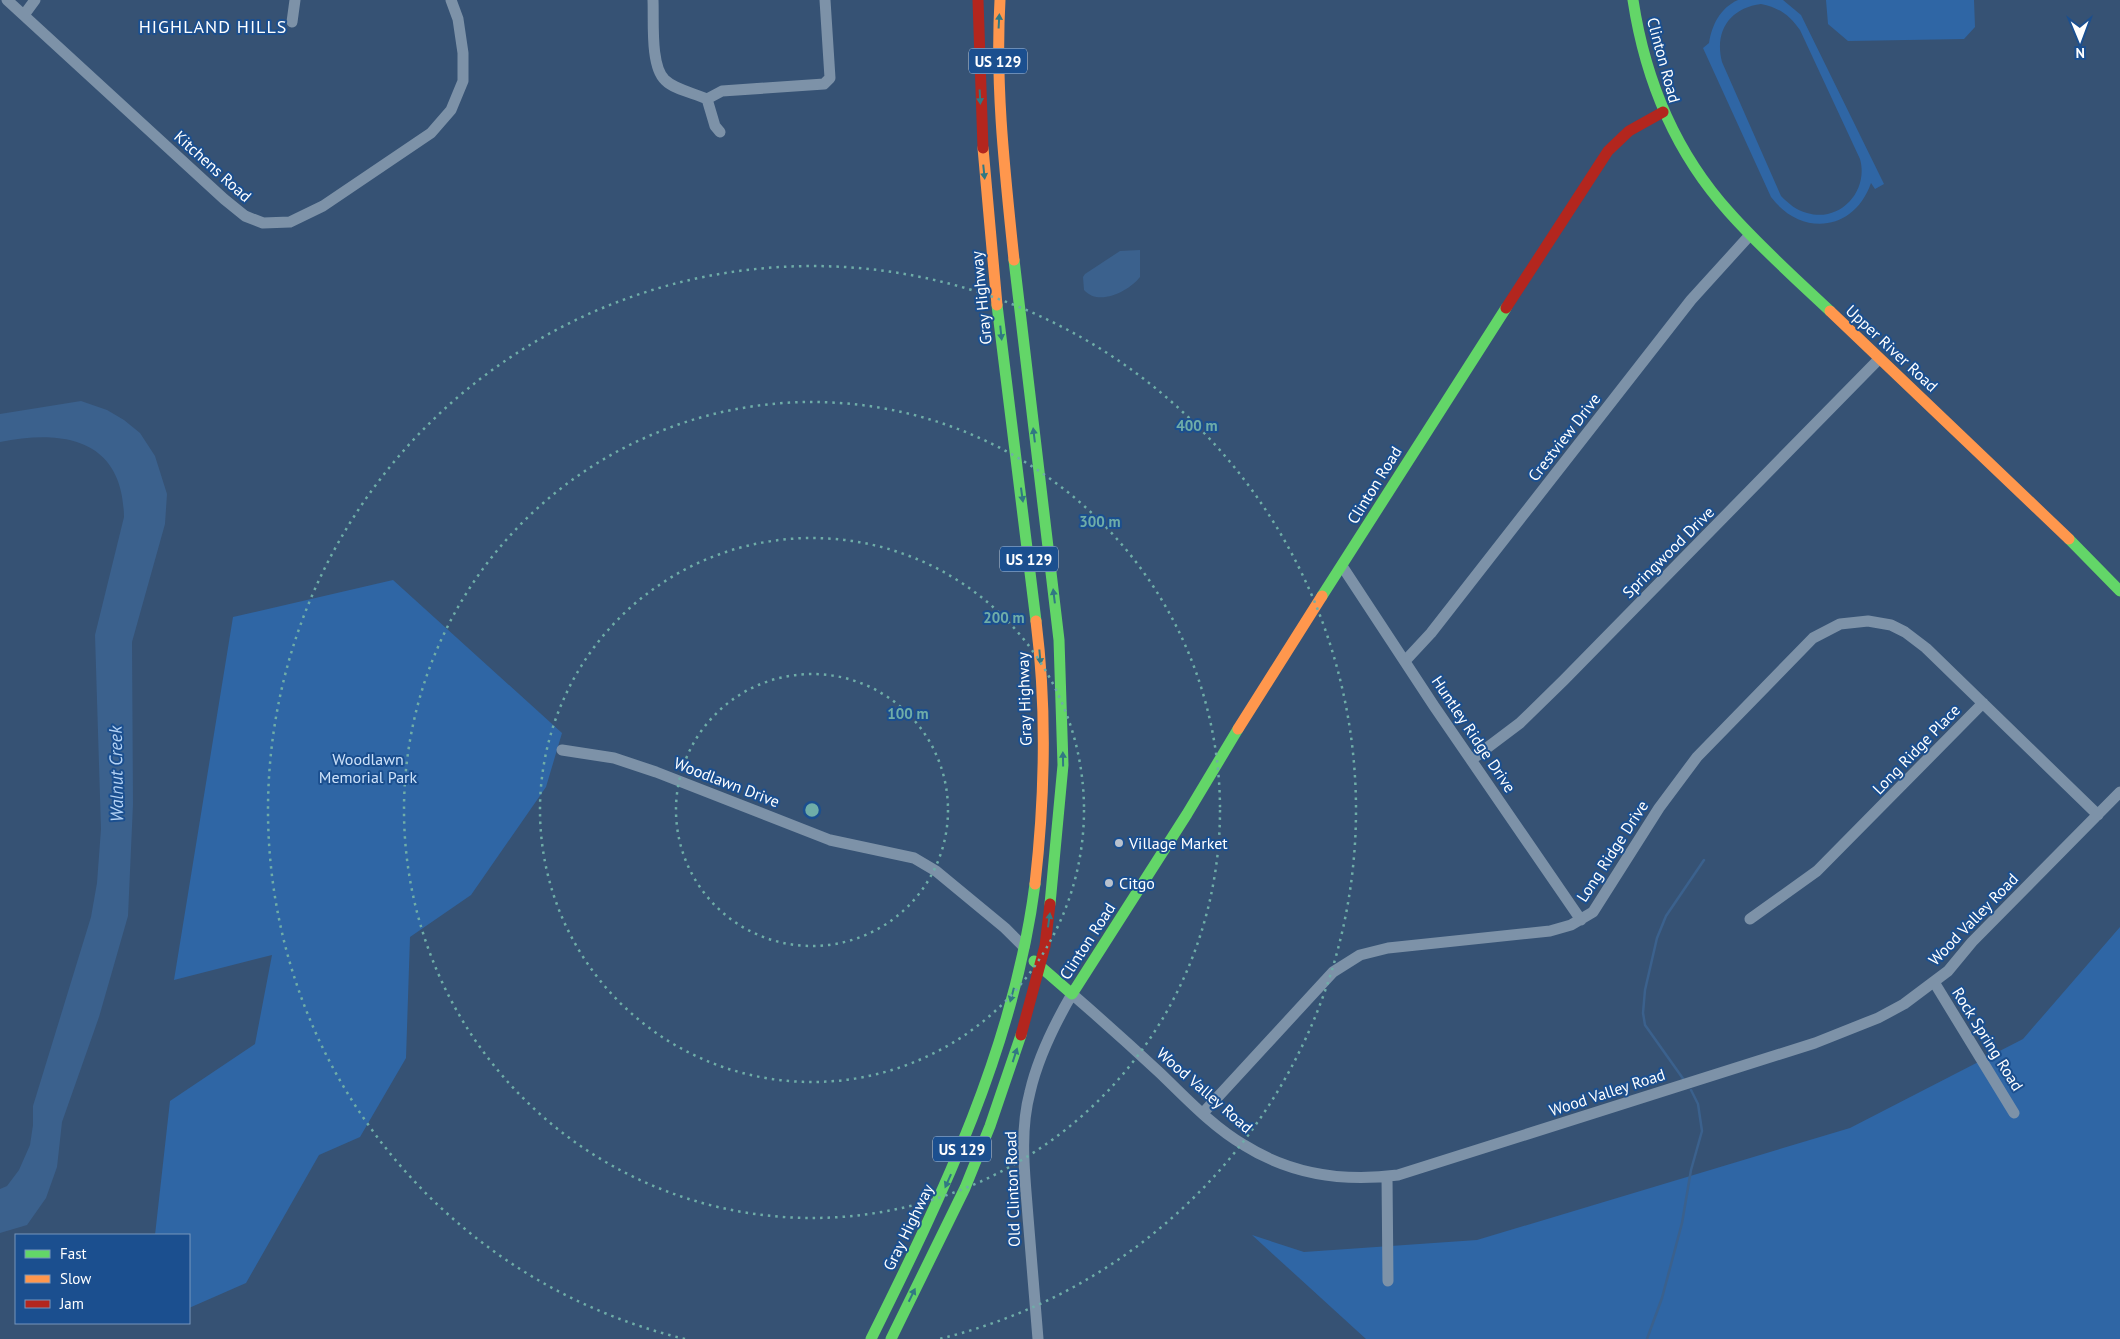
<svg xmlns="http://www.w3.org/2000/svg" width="2120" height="1339" font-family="'PT Sans',sans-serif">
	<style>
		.green { fill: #2f66a5; fill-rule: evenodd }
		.water { fill: #3b618d }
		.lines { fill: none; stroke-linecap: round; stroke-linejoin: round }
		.stream { stroke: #3b618d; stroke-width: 2.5 }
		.street { stroke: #7d92a8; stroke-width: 11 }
		.fast { stroke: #63d668; stroke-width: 11 }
		.slow { stroke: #ff974d; stroke-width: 11 }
		.jam { stroke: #b3261e; stroke-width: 11 }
		.oneway { fill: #317883 }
		.ring { fill: none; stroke: #6fada8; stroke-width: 2.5; stroke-dasharray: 2.5 5 }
		.poi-dot { fill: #b9c2ce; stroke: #1b4f8f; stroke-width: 2 }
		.labels { text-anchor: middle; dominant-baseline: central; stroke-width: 4; stroke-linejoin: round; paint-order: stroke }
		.shield { fill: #1b4f8f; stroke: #bbcadd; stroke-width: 1 }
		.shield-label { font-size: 15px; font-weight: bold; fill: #fff }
		.street-label { font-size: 16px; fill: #fff; stroke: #1b4f8f }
		.park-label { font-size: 16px; fill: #cfe3fa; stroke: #1b4f8f }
		.poi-label { font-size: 16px; fill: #fff; stroke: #1b4f8f; text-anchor: start }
		.neighbourhood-label { font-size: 18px; letter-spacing: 1px; fill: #fff; stroke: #1b4f8f }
		.water-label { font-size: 18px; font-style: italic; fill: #b5d3f5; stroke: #1b4f8f }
		.centre { fill: #6fada8; stroke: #1b4f8f; stroke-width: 2.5 }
		.ring-label { font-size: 15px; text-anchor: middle; font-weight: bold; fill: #6fada8; stroke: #1b4f8f; stroke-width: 4; stroke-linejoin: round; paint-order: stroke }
	</style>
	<rect width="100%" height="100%" fill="#365274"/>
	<!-- green -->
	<path class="green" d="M1738,0H1783L1801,15L1884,184L1875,189L1871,183C1854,232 1801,237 1771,197L1703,48L1709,43C1712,25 1720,8 1738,0ZM1761,4C1780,8 1789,15 1800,30L1860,159C1869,191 1840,223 1807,213C1796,210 1789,204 1781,196L1722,62C1714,31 1730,8 1761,4Z
		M1826,0H1974L1975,27L1964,39L1848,41L1828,24Z
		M393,580L562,733L546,787L471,895L410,937L406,1058L360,1137L319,1155L246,1283L189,1308V1235H155L170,1101L255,1044L272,955L174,980L233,617Z
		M2120,927V1339H1366L1252,1235L1304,1252L1477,1240L1850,1128L2023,1039Z"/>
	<!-- water -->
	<path class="water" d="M1140,250V277C1129,291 1099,307 1084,290L1083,277L1085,274L1120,251Z
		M81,401L107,410L124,420L140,433L155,456L167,494L165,524L132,642L133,804L128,916L99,1017L62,1122L57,1167L46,1198L27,1225L0,1233V1189L7,1186L19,1170L30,1145L33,1125V1106L91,917L97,883L101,829L95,635L124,517C123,439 64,429 0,442V414Z"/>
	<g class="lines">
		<!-- stream -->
		<path class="stream" d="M1684,1080L1645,1025L1643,1013L1645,990L1657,938L1666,916L1704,860
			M1647,1339L1662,1298L1682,1223L1691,1170L1702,1131L1698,1104L1691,1090"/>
		<!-- street -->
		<path class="street" d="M7,0L224,199L245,216L263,223L290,222L323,206L431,133L451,110L463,81V53L458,19L451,0
			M653,0C654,20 650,66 665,80C675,90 694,93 707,99L715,126L720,132
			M24,15L35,0
			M292,22L295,0
			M707,99L722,91L824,84L830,78L825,0
			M1342,566L1434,706L1581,920
			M1405,661L1431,633L1691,300L1750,235
			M562,750L614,758L656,772L830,840L914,858L936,871L1005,928L1024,947
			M1471,760L1520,723L1564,680L1879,359
			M1750,919L1817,871L1983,703
			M1934,982L2014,1113
			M1203,1113L1333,972L1360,955L1388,948L1550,931L1571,925L1593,912L1659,808L1697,757L1813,638L1840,624L1868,621L1891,625L1905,632L1926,648L2098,815
			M1387,1176L1388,1281
			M1038,1339C1035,1298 1031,1258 1028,1217C1025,1176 1019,1133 1030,1092C1038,1057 1054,1025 1072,994C1102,1020 1131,1046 1160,1073C1186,1098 1213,1127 1244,1145C1290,1174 1344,1182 1398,1175L1815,1043L1878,1018L1904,1004L1948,971L1972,942L2120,792"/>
		<!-- fast -->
		<path class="fast" d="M1633,0C1645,79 1675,152 1729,212C1760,247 1796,279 1830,311
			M1014,260L1059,640L1063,765L1050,904
			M997,305L1036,621
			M2069,539L2120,591
			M1322,596L1506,308
			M1034,961L1072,994L1187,814L1238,729
			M871,1339C943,1194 1014,1047 1035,884
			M891,1339L965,1188L990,1126L1021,1035"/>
		<!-- slow -->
		<path class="slow" d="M1000,0C995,87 1005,173 1014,260
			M983,148L997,305
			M1830,311L2069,539
			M1238,729L1322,596
			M1035,884C1045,796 1047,709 1036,621"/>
		<!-- jam -->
		<path class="jam" d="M978,0L983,148
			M1506,308L1608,151L1629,131L1663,112
			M1021,1035L1045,946L1050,904"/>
	</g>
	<!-- one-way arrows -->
	<defs><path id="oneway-solid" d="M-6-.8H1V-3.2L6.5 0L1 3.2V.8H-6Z" transform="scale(1.25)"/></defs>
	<g class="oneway">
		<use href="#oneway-solid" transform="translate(999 21) rotate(-87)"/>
		<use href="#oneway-solid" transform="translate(980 97) rotate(87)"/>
		<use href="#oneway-solid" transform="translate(984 172) rotate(84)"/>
		<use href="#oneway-solid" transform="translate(1001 333) rotate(84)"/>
		<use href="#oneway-solid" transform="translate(1034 435) rotate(-97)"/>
		<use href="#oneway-solid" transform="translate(1022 495) rotate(82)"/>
		<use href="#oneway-solid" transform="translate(1054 596) rotate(-97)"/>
		<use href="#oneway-solid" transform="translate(1040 657) rotate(85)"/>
		<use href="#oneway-solid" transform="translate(1063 759) rotate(-91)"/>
		<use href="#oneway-solid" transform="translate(1049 920) rotate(-82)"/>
		<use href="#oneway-solid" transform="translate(1012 995) rotate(105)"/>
		<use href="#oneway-solid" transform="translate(1015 1055) rotate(-72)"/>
		<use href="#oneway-solid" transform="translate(948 1181) rotate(114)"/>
		<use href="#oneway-solid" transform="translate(912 1295) rotate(-64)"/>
	</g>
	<!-- distance rings -->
	<g class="ring">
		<circle cx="812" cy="810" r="136"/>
		<circle cx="812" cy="810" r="272"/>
		<circle cx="812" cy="810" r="408"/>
		<path d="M685 1339A544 544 0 1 1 939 1339"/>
	</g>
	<!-- markers -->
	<g class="poi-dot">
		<circle cx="1119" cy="843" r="5"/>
		<circle cx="1109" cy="883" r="5"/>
	</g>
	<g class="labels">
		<!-- shield labels -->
		<g class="shield">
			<rect x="969" y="48.5" width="58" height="25" rx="4"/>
			<rect x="1000" y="546.5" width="58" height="25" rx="4"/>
			<rect x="933" y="1136.5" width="58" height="25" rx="4"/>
		</g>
		<g class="shield-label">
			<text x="998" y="61">US 129</text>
			<text x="1029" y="559">US 129</text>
			<text x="962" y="1149">US 129</text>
		</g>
		<!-- street labels -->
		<g class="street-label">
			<text transform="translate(1664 60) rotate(75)">Clinton Road</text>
			<text transform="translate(213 166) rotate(42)">Kitchens Road</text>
			<text transform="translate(981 298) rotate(-96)">Gray Highway</text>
			<text transform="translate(1892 348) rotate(43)">Upper River Road</text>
			<text transform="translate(1564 437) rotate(-52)">Crestview Drive</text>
			<text transform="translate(1374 485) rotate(-58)">Clinton Road</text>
			<text transform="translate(1668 552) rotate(-45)">Springwood Drive</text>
			<text transform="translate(1024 699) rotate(-92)">Gray Highway</text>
			<text transform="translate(1474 734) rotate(56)">Huntley Ridge Drive</text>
			<text transform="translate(1916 749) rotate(-46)">Long Ridge Place</text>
			<text transform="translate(727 782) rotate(21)">Woodlawn Drive</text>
			<text transform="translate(1612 851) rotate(-57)">Long Ridge Drive</text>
			<text transform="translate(1973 919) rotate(-46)">Wood Valley Road</text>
			<text transform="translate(1087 941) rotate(-57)">Clinton Road</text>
			<text transform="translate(1988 1039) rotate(58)">Rock Spring Road</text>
			<text transform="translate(1205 1090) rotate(41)">Wood Valley Road</text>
			<text transform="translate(1607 1092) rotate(-18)">Wood Valley Road</text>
			<text transform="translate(1012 1189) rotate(-92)">Old Clinton Road</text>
			<text transform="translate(908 1227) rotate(-64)">Gray Highway</text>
		</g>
		<!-- park labels -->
		<g class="park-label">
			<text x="368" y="759">Woodlawn<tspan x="368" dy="18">Memorial Park</tspan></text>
		</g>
		<!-- poi labels -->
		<g class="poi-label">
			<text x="1129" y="843">Village Market</text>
			<text x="1119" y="883">Citgo</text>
		</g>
		<!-- neighbourhood labels -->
		<g class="neighbourhood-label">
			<text x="213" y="26">HIGHLAND HILLS</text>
		</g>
		<!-- water labels -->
		<g class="water-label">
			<text transform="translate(116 774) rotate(-91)">Walnut Creek</text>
		</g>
	</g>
	<circle cx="812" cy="810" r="8" class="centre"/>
	<g class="ring-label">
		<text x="1197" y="431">400 m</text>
		<text x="1100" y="527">300 m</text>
		<text x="1004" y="623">200 m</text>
		<text x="908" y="719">100 m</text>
	</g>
	<!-- legend -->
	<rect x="15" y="1234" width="175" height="90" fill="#1b4f8f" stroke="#7695bc"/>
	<rect x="25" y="1250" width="25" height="8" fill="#63d668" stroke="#7695bc"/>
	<text x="60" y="1259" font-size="15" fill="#ffffff">Fast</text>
	<rect x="25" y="1275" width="25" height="8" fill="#ff974d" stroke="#7695bc"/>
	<text x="60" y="1284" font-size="15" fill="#ffffff">Slow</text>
	<rect x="25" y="1300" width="25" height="8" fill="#b3261e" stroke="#7695bc"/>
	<text x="60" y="1309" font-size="15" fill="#ffffff">Jam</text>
	<!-- north arrow -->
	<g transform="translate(2080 40) rotate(179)" stroke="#1b4f8f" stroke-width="4" paint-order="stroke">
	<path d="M0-4L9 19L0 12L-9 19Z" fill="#ffffff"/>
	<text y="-8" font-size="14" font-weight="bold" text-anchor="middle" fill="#ffffff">N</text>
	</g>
</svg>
